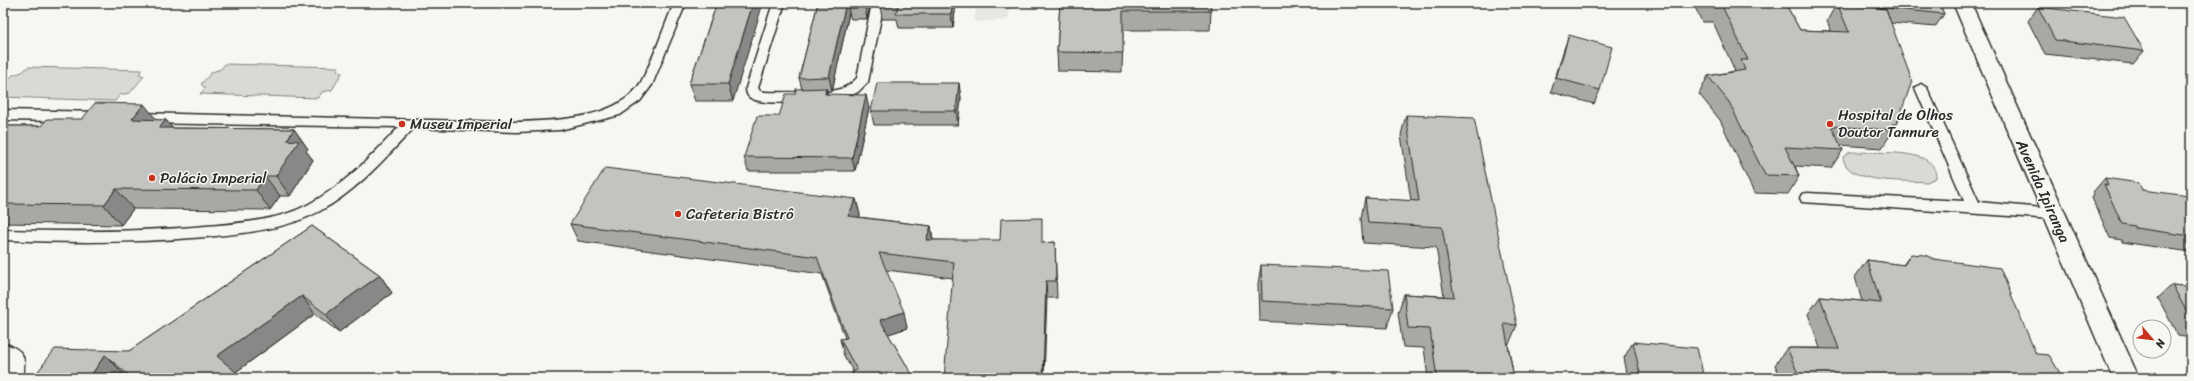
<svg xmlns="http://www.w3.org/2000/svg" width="2194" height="381" font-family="Sriracha,sans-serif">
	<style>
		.built { fill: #e7e7e3 }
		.green { fill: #d9d9d5; stroke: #828280 }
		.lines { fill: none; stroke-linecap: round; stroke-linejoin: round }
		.service-casing { stroke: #2b2b2b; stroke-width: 3 }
		.minor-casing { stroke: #2b2b2b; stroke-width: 3 }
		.secondary-casing { stroke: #2b2b2b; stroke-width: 3 }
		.service { fill: #f6f6f2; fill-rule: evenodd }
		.minor { fill: #f6f6f2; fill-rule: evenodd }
		.secondary { fill: #f6f6f2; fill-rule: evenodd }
		.wall { fill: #a8a8a5; stroke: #2b2b2b }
		.shaded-wall { fill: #888886; stroke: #2b2b2b }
		.building { fill: #c3c3c0; stroke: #2b2b2b }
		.poi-dot { fill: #c8321e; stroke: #f6f6f2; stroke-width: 1.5 }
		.labels { text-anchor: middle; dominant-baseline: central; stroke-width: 3; stroke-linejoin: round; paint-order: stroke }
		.poi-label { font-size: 15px; fill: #2b2b2b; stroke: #f6f6f2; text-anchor: start }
		.street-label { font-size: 15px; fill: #2b2b2b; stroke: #f6f6f2 }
	</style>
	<rect width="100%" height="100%" fill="#f6f6f2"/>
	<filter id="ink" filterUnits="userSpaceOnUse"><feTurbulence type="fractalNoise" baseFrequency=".025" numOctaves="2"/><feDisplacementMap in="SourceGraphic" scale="8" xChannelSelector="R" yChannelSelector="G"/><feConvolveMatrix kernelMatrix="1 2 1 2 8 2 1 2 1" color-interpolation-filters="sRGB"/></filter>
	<g filter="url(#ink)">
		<!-- built -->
		<path class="built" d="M977,3H1042V7H1011L1008,20L974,22Z"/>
		<!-- green -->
		<path class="green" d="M225,64L339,67L337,71L342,73L332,90L322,92L318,98L200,94L205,88L201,84L212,72L221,69Z
			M28,67L142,70L139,74L144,76L130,93L120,95L115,101L3,97V84L13,75L22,72Z
			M1850,152C1871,153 1909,150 1926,160C1934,164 1936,171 1936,178L1927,182C1905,180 1845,185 1843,157Z"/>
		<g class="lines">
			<defs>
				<path id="service" d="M674,3H686L652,85L640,101L620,115L560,130L517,132L414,128C385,158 357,191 320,211C285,230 244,233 205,237C138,243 71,243 3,240V230C71,232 138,232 206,226C241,223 278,221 309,204C344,185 372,156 399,127L137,123L132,121L130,118L132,115L137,113L517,122C554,121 620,119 641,82C654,58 663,29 674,3Z
					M773,3H785L758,88L760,91C771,95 805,88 810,97L809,100C797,103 759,105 749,97C747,95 746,91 746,88Z
					M872,3H884L868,82L858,92L843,99L820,100L819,97L820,94C837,89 844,91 857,78Z
					M1921,84L1927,88L1979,202L2053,209L2058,210L2060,214L2058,218L2053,219L1802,202L1800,198L1802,194L1807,193L1964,201L1915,88Z
					M3,110L103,112L108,114L110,117L108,120L103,122L3,120Z"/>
				<path id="minor" d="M3,343C25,350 26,357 23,378H3Z"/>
				<path id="secondary" d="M1953,3H1971L2139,378H2113Z"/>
			</defs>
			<!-- service casing -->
			<use href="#service" class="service-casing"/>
			<!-- minor casing -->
			<use href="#minor" class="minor-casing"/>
			<!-- secondary casing -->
			<use href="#secondary" class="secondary-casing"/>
			<!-- service -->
			<use href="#service" class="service"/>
			<!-- minor -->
			<use href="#minor" class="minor"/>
			<!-- secondary -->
			<use href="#secondary" class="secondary"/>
		</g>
		<!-- wall -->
		<path class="wall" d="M717,3L733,101H695L689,84Z
			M818,3H871L867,19H851L849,13L832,91H827L828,94L869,108L855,171H748L744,157L779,116L795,94L802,89L799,78Z
			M881,3H956L953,28H899L897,19H882L880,5Z
			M1060,3L1211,11L1210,30H1123L1122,72L1058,71L1057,52Z
			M1693,3H1785L1800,30L1831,31L1827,21L1837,3L1864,6L1862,3H1939L1944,14L1935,27L1891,23L1897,124L1882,148L1840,145L1843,150L1831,168L1795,166L1799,176L1788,194L1754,193L1720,120L1699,94L1708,76L1735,71L1713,22H1702Z
			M2038,7L2144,51L2133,64L2045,54L2028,21Z
			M1569,35L1600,90L1594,104L1551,92L1564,49Z
			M961,97L958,125H874L871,111Z
			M1406,115L1517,325L1509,344H1508L1514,378H1428L1424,348L1403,347L1398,313L1404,294L1444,296L1436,247L1363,243L1361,218L1365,198L1411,201L1401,135Z
			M156,120H166L172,128L294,129L308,149L306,151L313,160L290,196H280L270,210L133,209L121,225L3,223V126H41Z
			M2105,178L2142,190L2191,200V252L2122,242V240L2110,238L2092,198L2094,195L2093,192Z
			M856,199L860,215L859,217L931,226L933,240L1043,243L1055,242L1057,298H1047L953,278L886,270L907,328L888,334L914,378H853L852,372L853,371L844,356L840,339L845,338L822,274L578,241L570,224Z
			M312,226L380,275L392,293L339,332L315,314L236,372L243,378H129L123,373L120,378H33L129,351Z
			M1911,254L2036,354L2063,378H1781L1775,365L1787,348H1820L1808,314L1820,297L1862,301L1855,277L1867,260L1903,265Z
			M1261,265L1393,308L1387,328L1259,321L1258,284Z
			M2172,285L2191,287V338L2178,336L2158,298Z
			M1633,342L1704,378H1713H1628L1624,358Z"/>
		<!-- shaded-wall -->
		<path class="shaded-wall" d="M753,3H763L733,101L728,84Z
			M846,3H852L848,5L849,13L832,91L829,77Z
			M865,3H871L867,19L865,5Z
			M953,3H956L953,28L951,14Z
			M959,83L961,97L958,125L956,111Z
			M826,88L829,102L825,94Z
			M866,95L869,108L855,171L852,158Z
			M144,104L160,124L132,119Z
			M166,120L181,140L159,128Z
			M294,129L308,149L306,151L313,160L290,196L276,176L287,140Z
			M265,176L280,196L270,210L256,190Z
			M116,189L133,209L121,225L104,205Z
			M856,199L860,215L852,233L848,216Z
			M931,226L933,243L926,240Z
			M380,275L392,293L339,332L326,314Z
			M1046,281L1047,298L1044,378H1043Z
			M302,296L315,314L233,374L217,356Z
			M904,312L907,328L883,336L880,320Z
			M105,355L123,373L120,378H89Z"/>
		<!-- building -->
		<path class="building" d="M717,3H753L728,84H689Z
			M818,3H846L829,77L799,78Z
			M848,3H865V5H848Z
			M881,3H953L951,14H896L898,5H880Z
			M1060,3H1210L1211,11H1123V53L1057,52Z
			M1710,3H1785L1800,30L1849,32L1837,3L1886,9L1912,81L1897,124H1892L1894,130L1831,126L1843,150L1785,147L1799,176L1765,175L1729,102L1708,76L1745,70L1741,60H1748L1721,4H1710Z
			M1876,3H1939L1944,14L1877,7Z
			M2038,7L2124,17L2144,51L2055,40Z
			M1569,35L1612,47L1600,90L1556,78Z
			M877,83H959L956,111H871Z
			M826,88L825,94L866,95L852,158L744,157L757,116H779L786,94H795L796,89Z
			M95,103L144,104L132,119L166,120L159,128L294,129L287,140L299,141L276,176H265L256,190L116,189L104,205L3,204V126H41L47,119H82Z
			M1406,115L1474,118L1517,325L1504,324L1514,378H1437L1430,329L1408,328L1404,294L1454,297L1442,227L1368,223L1365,198L1419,201Z
			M605,168L856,199L848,216L931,226L926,240H1000L1001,219L1042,218V243L1055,242L1056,281H1046L1043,378H944L954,262L879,253L904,312L880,320L914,378H855L852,372L857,370L840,339L847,338L817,257L570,224Z
			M2105,178L2139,183L2142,190L2189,196L2191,200V236L2135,228V226L2122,224L2104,184L2108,185Z
			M312,226L380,275L326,314L302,296L217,356L243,378H132L105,355L89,378H33L55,349L129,351Z
			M1911,254L1925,255L1934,259L2000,268L2036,354L2049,355L2063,378H1800L1787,348L1839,349L1820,297L1881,303L1867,260L1904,265Z
			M1261,265L1388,271L1393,308L1262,301Z
			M2172,285L2191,287V319Z
			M1633,342L1697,348L1704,378H1713H1641Z"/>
	</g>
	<!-- markers -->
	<g class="poi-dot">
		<circle cx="402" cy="124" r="4"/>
		<circle cx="1830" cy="124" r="4"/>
		<circle cx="152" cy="178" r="4"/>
		<circle cx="678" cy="214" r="4"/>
	</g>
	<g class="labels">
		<!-- poi labels -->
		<g class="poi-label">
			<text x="1838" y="115">Hospital de Olhos<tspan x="1838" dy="17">Doutor Tannure</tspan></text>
			<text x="410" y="124">Museu Imperial</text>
			<text x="160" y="178">Palácio Imperial</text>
			<text x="686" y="214">Cafeteria Bistrô</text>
		</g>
		<!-- street labels -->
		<g class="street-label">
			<text transform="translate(2043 191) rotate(66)">Avenida Ipiranga</text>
		</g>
	</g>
	<!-- margin -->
	<rect width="2194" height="381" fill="none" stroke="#f6f6f2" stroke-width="16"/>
	<rect x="8" y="8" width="2178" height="365" fill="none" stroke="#2b2b2b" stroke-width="1.5" filter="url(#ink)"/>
	<!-- north arrow -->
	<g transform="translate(2152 339) rotate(118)"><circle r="19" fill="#f6f6f2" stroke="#a5a5a2"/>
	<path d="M0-3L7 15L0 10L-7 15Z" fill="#c8321e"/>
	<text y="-6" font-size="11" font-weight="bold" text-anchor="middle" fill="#2b2b2b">N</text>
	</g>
</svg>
